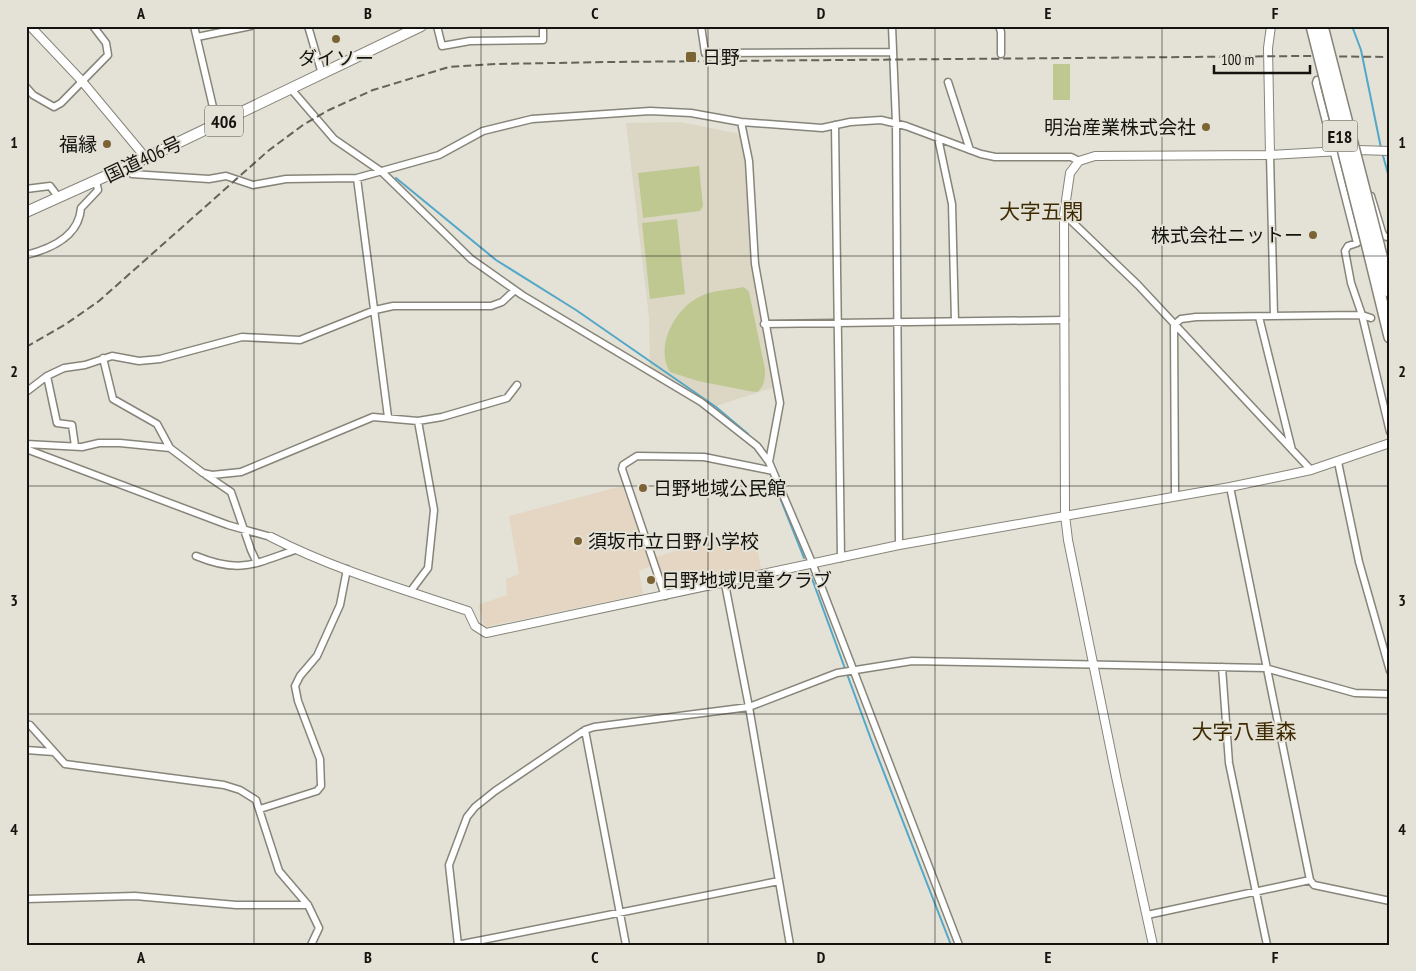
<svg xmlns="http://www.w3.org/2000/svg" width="1416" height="971" font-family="'PT Sans Narrow','Noto Sans JP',sans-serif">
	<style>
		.built { fill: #dbd7c4 }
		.education { fill: #e4d6c3 }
		.pitch { fill: #bfc891 }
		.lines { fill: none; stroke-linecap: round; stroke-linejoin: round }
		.stream { stroke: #53a7c8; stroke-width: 2 }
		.minor-casing { stroke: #87857a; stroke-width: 9 }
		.tertiary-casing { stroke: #87857a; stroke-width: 10 }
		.trunk-casing { stroke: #87857a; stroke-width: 12 }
		.motorway-casing { stroke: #87857a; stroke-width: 14 }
		.minor { stroke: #fff; stroke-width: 6 }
		.tertiary { stroke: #fff; stroke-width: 8 }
		.trunk { stroke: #fff; stroke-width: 10 }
		.motorway { stroke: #fff; stroke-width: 11 }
		.rail { stroke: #64625b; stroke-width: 2; stroke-dasharray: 8 4; stroke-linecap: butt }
		.motorway-bridge-casing { stroke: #87857a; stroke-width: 14; stroke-linecap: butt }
		.motorway-bridge { stroke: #fff; stroke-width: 11 }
		.grid { fill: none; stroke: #14130f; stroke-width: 1; stroke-opacity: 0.55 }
		.poi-dot { fill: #7b6334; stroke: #e4e2d6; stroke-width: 2 }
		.labels { text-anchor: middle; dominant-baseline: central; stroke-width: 4; stroke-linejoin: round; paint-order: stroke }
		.shield { fill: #e4e2d6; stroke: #52514b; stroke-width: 1 }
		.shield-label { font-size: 18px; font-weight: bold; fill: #14130f }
		.poi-label { font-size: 19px; fill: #14130f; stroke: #e4e2d6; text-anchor: start }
		.street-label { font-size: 19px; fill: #14130f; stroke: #e4e2d6 }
		.quarter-label { font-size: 21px; fill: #3e2b03; stroke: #e4e2d6 }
		.neatline { fill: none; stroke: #14130f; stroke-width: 2 }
		.grid-label { font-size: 16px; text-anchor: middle; font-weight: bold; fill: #14130f }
	</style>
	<rect width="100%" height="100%" fill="#e4e2d6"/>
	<!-- built -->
	<path class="built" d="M680,122L740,134L749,183V238L756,289L775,387L713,407L650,371L649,317L626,123Z"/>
	<!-- education -->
	<path class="education" d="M622,486L651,566L639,571L643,594L485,627L478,605L507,595L506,579L519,574L509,516Z
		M732,534L758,552L761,569L666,588L655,557Z"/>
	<!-- pitch -->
	<path class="pitch" d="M1053,64H1070V100H1053Z
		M699,166L703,206L700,211L643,218L638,173Z
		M677,219L685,294L650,299L642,223Z
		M744,287L749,292L765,369C765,378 765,386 757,392L749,391L698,381L670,372C654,346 676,307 701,296C713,290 731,290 744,287Z"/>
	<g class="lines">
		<!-- stream -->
		<path class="stream" d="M1352,26L1361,50L1381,148
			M1382,152L1390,181
			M396,178L496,260L576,310L716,407L748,434
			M771,475L804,558
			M811,576L872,742L951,945"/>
		<defs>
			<path id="minor" d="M194,26L217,124
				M308,26L322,74
				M437,26L442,46L470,41L543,40V26
				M701,26L705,53L893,52
				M892,26L896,123L899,545
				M999,26L1001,32V54
				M197,37L251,26
				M1327,80H1317L1316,83L1357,243L1348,246L1345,251L1351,283L1362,315L1390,432
				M948,82L970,150
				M26,87L33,95L54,107L61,103L108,55L106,43L93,26
				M291,89L334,139L382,172L471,259L522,295L701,402L757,446L769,462L813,565L959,945
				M741,122L749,161L755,264L780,403L769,462
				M835,125L841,558
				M938,138L952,204L955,321
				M1270,155L1274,316
				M125,168L132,174L209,179L226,176L253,185L286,179L357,178L439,155L483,131L532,119L650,111L691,113L741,122L822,128L850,122L881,120L906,126L981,154L995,157H1071L1079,161
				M357,178L388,417
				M26,189L50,186L59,198
				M1371,196L1382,232L1384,236L1390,238
				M1064,214L1138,285L1311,470
				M26,255C50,249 79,237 81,208L98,190L96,181
				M1259,317L1292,450
				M764,324L1065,320
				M103,358L113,399L157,424L170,448
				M47,376L57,423L72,425L75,446
				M26,392L47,376L64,368L85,365L112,356L139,361L160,359L242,337L300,340L375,310L393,306H491L502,302L515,290
				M26,444L82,447L99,443H120L170,448L203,473L212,475L241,472L373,417L418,421L442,417L507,398L517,385
				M26,449L228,525L271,537
				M1338,462L1359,562L1390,671
				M206,475L231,492L251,550L257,563
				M1230,487L1310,880L1314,885L1390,901
				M1175,496L1174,325L1181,319L1196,317L1362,315L1371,318
				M196,556C240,574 254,564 295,550
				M725,584L749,707L790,945
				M410,592L428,568L434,510L418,421
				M665,596L622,469L623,465L637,456L704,457L773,471
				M1222,667L1229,763L1267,945
				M26,724L30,725L65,764L224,785L240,790L256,800L279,871L308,905L319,928L311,945
				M585,730L626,945
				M26,750L54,752
				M260,809L317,791L321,786L320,759L298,701L295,686L300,676L317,656L340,605L347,569
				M26,899L135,896L236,905H308
				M1147,915L1310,880
				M457,945L779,881
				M458,945L449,865L467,817L475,807L495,791L585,730L594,727L749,707L837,673L912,661L1265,668L1355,693L1390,694"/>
			<path id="tertiary" d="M30,26L81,80L146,158
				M1270,155L1268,48L1271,26
				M271,537C333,569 402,589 468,611L475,626L486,633L899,545L1230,487L1311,470L1390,443
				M1153,945L1117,781L1068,540L1065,515L1064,214L1070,173L1079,161L1095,156L1270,155L1358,150L1390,151"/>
			<path id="trunk" d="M26,212L146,158L421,26"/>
			<path id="motorway" d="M1378,244L1390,292
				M1368,247L1390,337"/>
		</defs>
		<!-- minor casing -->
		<use href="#minor" class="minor-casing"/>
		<!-- tertiary casing -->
		<use href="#tertiary" class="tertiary-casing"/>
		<!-- trunk casing -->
		<use href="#trunk" class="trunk-casing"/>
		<!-- motorway casing -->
		<use href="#motorway" class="motorway-casing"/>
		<!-- minor -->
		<use href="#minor" class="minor"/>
		<!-- tertiary -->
		<use href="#tertiary" class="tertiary"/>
		<!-- trunk -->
		<use href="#trunk" class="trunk"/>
		<!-- motorway -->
		<use href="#motorway" class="motorway"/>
		<!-- rail -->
		<path class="rail" d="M26,347L66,324L99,301L268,151L303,125L329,110L373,90L449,67L497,64L610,62L1304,56L1390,57"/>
		<defs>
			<path id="motorway-bridge" d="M1312,26L1368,247
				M1322,26L1378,244"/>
		</defs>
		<!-- motorway-bridge casing -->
		<use href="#motorway-bridge" class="motorway-bridge-casing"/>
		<!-- motorway-bridge -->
		<use href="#motorway-bridge" class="motorway-bridge"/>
	</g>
	<!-- grid -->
	<path class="grid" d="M254,26V945M481,26V945M708,26V945M935,26V945M1162,26V945M26,256H1390M26,486H1390M26,714H1390"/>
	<!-- markers -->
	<g class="poi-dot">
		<circle cx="336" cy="39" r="5"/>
		<rect x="685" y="51" width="12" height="12" rx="2.5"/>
		<circle cx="1206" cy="127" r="5"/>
		<circle cx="107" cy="144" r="5"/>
		<circle cx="1313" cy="235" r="5"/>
		<circle cx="643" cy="488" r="5"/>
		<circle cx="578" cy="541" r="5"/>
		<circle cx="651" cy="580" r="5"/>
	</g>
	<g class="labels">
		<!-- shield labels -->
		<g class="shield">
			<rect x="205" y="105.5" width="38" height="31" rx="4"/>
			<rect x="1322.5" y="120.5" width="35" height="31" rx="4"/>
		</g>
		<g class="shield-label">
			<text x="224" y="121">406</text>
			<text x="1340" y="136">E18</text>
		</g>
		<!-- poi labels -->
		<g class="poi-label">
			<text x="702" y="57">日野</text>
			<text x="336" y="58" text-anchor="middle">ダイソー</text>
			<text x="1196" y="127" text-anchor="end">明治産業株式会社</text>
			<text x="97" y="144" text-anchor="end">福縁</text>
			<text x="1303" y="235" text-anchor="end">株式会社ニットー</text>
			<text x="653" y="488">日野地域公民館</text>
			<text x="588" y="541">須坂市立日野小学校</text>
			<text x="661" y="580">日野地域児童クラブ</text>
		</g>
		<!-- street labels -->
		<g class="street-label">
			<text transform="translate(143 159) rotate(-25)">国道406号</text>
		</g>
		<!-- quarter labels -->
		<g class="quarter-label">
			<text x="1041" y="211">大字五閑</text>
			<text x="1244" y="731">大字八重森</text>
		</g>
	</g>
	<!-- border -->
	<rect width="1416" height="971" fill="none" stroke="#e4e2d6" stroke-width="55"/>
	<!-- scale -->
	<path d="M1214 65v8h96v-8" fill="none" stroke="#14130f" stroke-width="2.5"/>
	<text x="1221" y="65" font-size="15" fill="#14130f" stroke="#e4e2d6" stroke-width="4" paint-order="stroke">100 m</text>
	<rect x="28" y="28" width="1360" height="916" class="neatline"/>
	<g class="grid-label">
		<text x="141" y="19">A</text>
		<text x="368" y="19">B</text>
		<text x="595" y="19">C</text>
		<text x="821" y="19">D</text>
		<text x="1048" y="19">E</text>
		<text x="1275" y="19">F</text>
		<text x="14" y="148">1</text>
		<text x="1402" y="148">1</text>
		<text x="14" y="377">2</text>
		<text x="1402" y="377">2</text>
		<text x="14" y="606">3</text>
		<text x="1402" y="606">3</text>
		<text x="14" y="835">4</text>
		<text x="1402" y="835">4</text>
		<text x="141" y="963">A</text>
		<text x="368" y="963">B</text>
		<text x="595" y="963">C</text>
		<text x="821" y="963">D</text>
		<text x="1048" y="963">E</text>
		<text x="1275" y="963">F</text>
	</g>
</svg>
